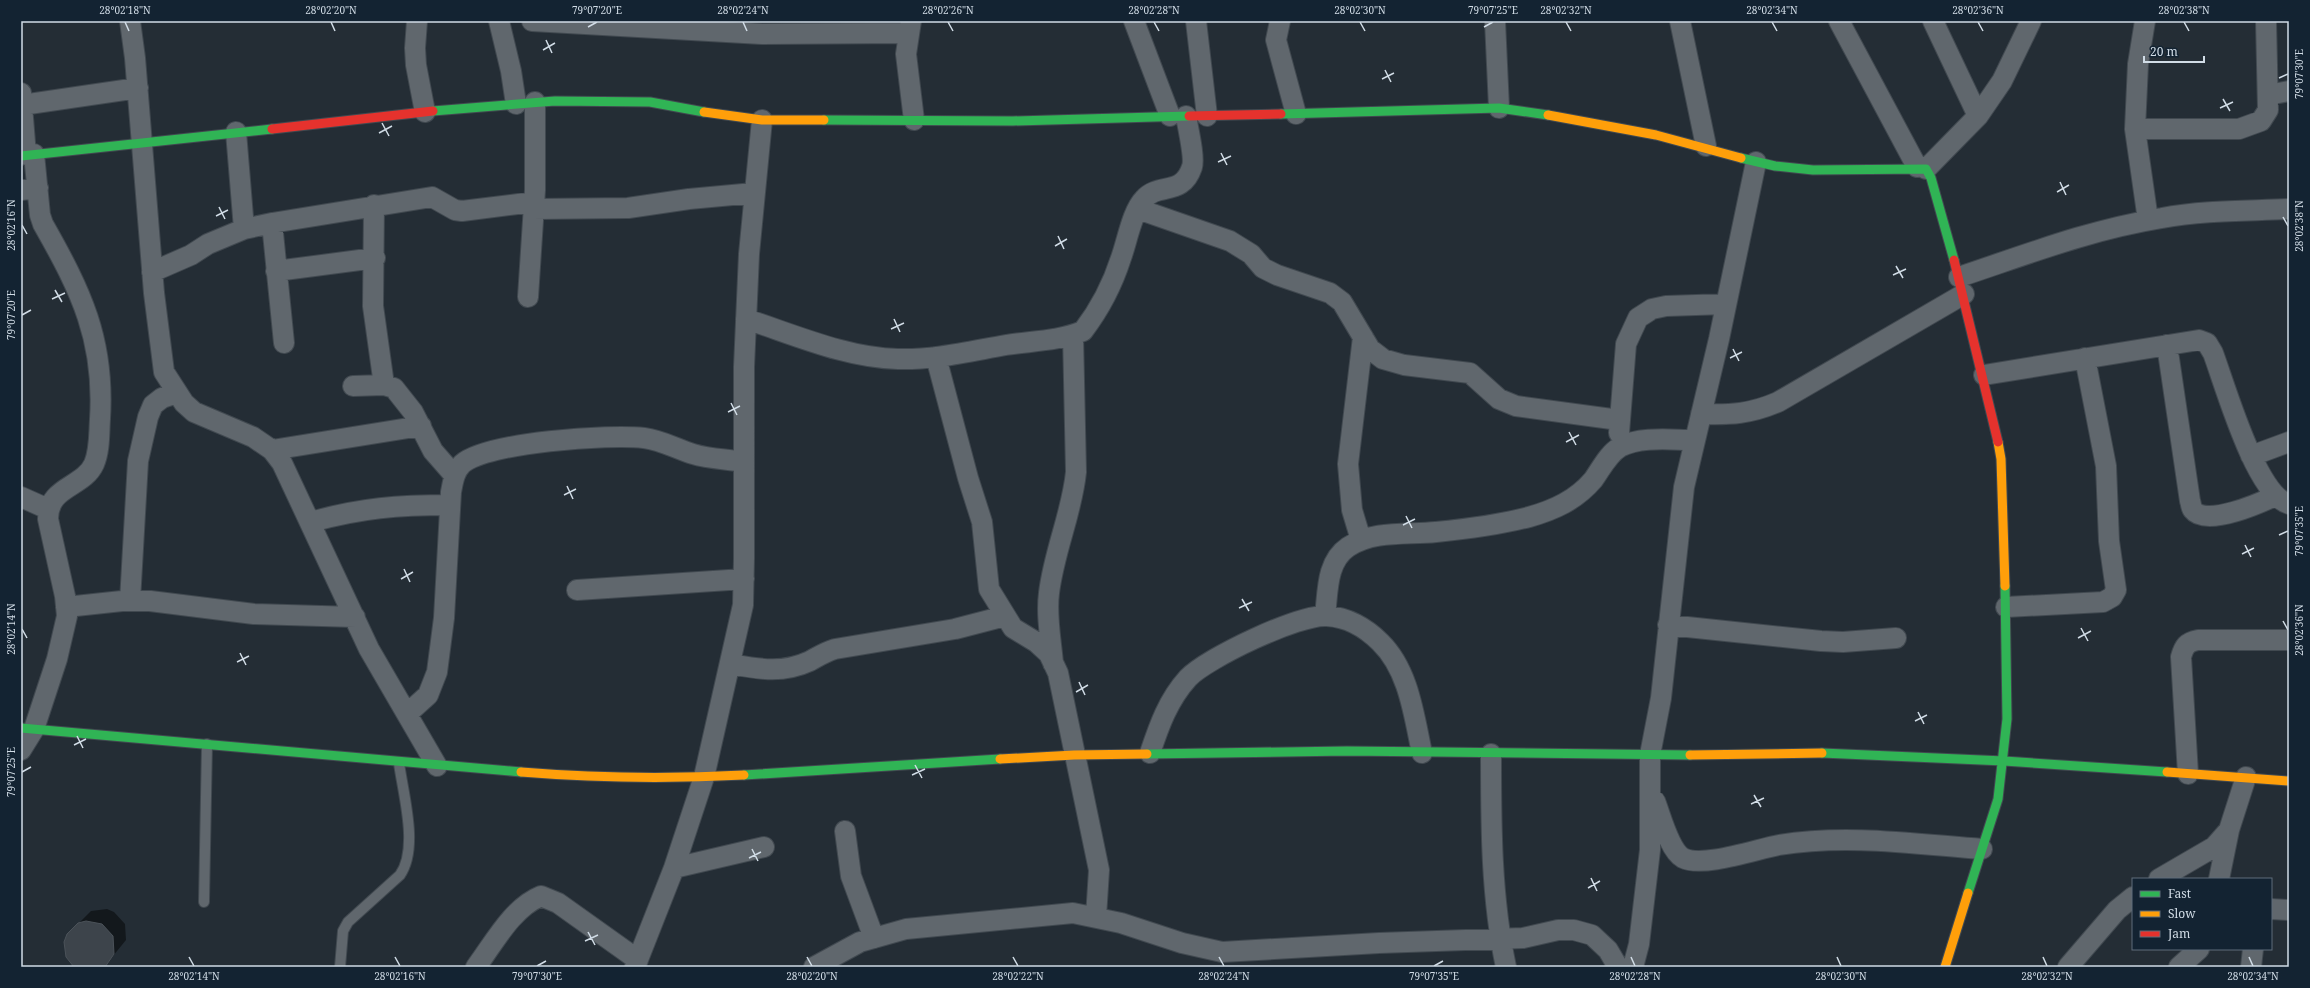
<svg xmlns="http://www.w3.org/2000/svg" width="2310" height="988" font-family="'Noto Serif',serif">
	<style>
		.shadow { fill: #0007 }
		.building { fill: #3d444b; stroke: #4b5259 }
		.lines { fill: none; stroke-linecap: round; stroke-linejoin: round }
		.lane-casing { stroke: #414950; stroke-width: 12 }
		.street-casing { stroke: #414950; stroke-width: 22 }
		.fast-casing { stroke: #414950; stroke-width: 11 }
		.slow-casing { stroke: #414950; stroke-width: 11 }
		.jam-casing { stroke: #414950; stroke-width: 11 }
		.lane { stroke: #60676d; stroke-width: 10 }
		.street { stroke: #60676d; stroke-width: 20 }
		.fast { stroke: #30b455; stroke-width: 9 }
		.slow { stroke: #ff9f0a; stroke-width: 9 }
		.jam { stroke: #e5322d; stroke-width: 9 }
		.ticks { fill: none; stroke: #d1dce6; stroke-width: 1.5 }
		.neatline { fill: none; stroke: #d1dce6; stroke-width: 1.5 }
		.ticks-label { font-size: 10px; text-anchor: middle; fill: #d1dce6 }
	</style>
	<rect width="100%" height="100%" fill="#242d35"/>
	<!-- shadow -->
	<path class="shadow" d="M107,909L114,912L125,924L126,940L104,967H76L68,934L91,911Z"/>
	<!-- building -->
	<path class="building" d="M86,921L102,924L113,936L114,954L105,967H74L66,957L64,942L67,934L78,923Z"/>
	<g class="lines">
		<defs>
			<path id="lane" d="M204,902L207,744
				M340,967L343,931L348,922L400,875C419,848 403,794 399,763"/>
			<path id="street" d="M130,21L135,58L154,293L164,372L184,403L194,412L253,437L272,450L282,463L369,649L437,766
				M417,21L415,48L416,65L425,112
				M499,21L511,71L516,104
				M532,21L762,34L908,33
				M911,21L906,54L914,120
				M1134,21L1170,116
				M1196,21L1207,116
				M1280,21L1276,40L1296,114
				M1495,21L1499,108
				M1680,21L1706,146
				M1839,21L1917,167
				M1933,21L1978,116
				M2145,21L2138,64L2135,129L2148,220
				M21,93L26,155
				M2268,95L2289,91
				M22,105L138,88
				M2135,129H2239L2261,121L2268,110L2266,21
				M236,132L244,229
				M1926,169L1978,116L2002,81L2031,21
				M21,190L38,188
				M374,205L373,306L384,385
				M533,209L628,208L689,199L754,193
				M1138,209L1230,241L1251,254L1263,268L1277,275L1330,293L1342,302L1370,349L1383,359L1404,365L1470,373L1499,399L1516,406L1619,420
				M272,223L284,343
				M276,271L375,258
				M152,272L191,255L208,244L244,229L272,223L432,197L455,210L462,211L534,202
				M1959,277C2028,254 2089,230 2162,218C2203,210 2247,211 2289,209
				M528,297L535,190V102
				M746,319C795,335 847,358 898,359C934,360 971,351 1006,345C1032,341 1059,341 1083,331C1099,310 1113,283 1121,258C1127,242 1132,211 1144,199C1159,182 1182,197 1192,167C1195,158 1188,128 1186,116
				M2167,345L2190,501C2191,503 2191,508 2193,510C2206,527 2260,503 2275,496
				M936,357L968,478L982,522L989,589L1013,628L1036,642L1049,654L1058,673L1099,870L1096,917
				M1984,375L2199,340L2207,343L2213,353C2225,385 2256,495 2289,504
				M353,386L384,385L394,388L413,412L433,451L454,475
				M1701,414C1731,415 1750,414 1778,402L1964,294
				M1619,433L1626,344L1638,318L1652,309L1666,306L1726,304
				M272,450L421,426
				M2251,456L2289,442
				M21,497L48,509
				M311,522C360,508 399,505 450,505
				M1361,540L1352,510L1348,464L1363,337
				M577,590L744,579
				M130,601L138,461L148,417L153,405L162,398L177,393
				M66,607L122,601H150L254,614L355,617
				M2006,607L2103,602L2112,597L2116,590L2109,541L2106,466L2085,358
				M1325,616C1328,592 1326,562 1348,547C1374,530 1407,535 1436,532C1467,529 1499,525 1529,517C1554,510 1576,500 1593,480C1601,469 1608,454 1620,447C1641,436 1671,440 1694,440
				M1668,625L1821,641L1843,642L1896,638
				M1053,663C1051,640 1046,616 1049,593C1054,551 1072,513 1076,472L1073,335
				M730,664C759,669 782,674 810,661C819,656 825,652 835,649L955,629L1005,616
				M407,714L428,695L437,672L444,618L451,492C453,482 454,472 462,464C487,442 610,434 644,438C661,440 677,449 693,454C709,459 727,459 744,462
				M21,750L34,729L57,659L67,616L65,596L48,519C48,486 83,488 94,464C100,450 99,433 100,419C105,340 81,291 43,224L40,215L34,154
				M1150,753C1159,726 1168,700 1188,678C1207,658 1299,614 1327,616C1347,617 1366,628 1380,642C1409,670 1414,716 1422,753
				M1491,754C1491,825 1491,897 1506,967
				M2188,774L2181,657C2184,646 2187,642 2198,640H2289
				M1655,801C1661,816 1669,850 1683,858C1703,868 1757,849 1779,845C1846,834 1915,844 1982,849
				M845,831L851,876L874,938
				M674,868L764,847
				M2159,879L2214,847L2229,830L2246,777
				M2219,879L2229,830
				M2271,909L2289,910
				M476,967C494,943 512,908 541,896L558,903L638,960
				M635,967L674,868L704,777L743,605L744,558V367L749,254L762,120
				M814,967L860,942L906,929L1073,913L1121,923L1182,943L1222,952L1379,943L1523,938L1558,930H1574L1592,935L1608,950L1618,967
				M1633,967L1639,944L1650,850V755L1661,698L1684,487L1719,339L1756,162
				M2068,967L2117,910L2133,897
				M2179,967L2199,949
				M2251,967L2253,949"/>
			<path id="fast" d="M433,111L555,101L650,102L704,112
				M1281,114L1499,108L1548,115
				M824,120L1013,121L1189,116
				M21,156L272,129
				M1741,158L1775,166L1813,170L1926,169L1931,178L1954,260
				M21,728L521,772
				M1822,753L2004,761L2167,772
				M1147,754L1347,751L1690,755
				M744,775L1000,759
				M1968,893L1998,799L2007,719L2005,586"/>
			<path id="slow" d="M704,112L762,120H824
				M1548,115L1656,135L1741,158
				M1998,442L2001,459L2005,586
				M1690,755L1822,753
				M1000,759L1074,755L1147,754
				M521,772C595,778 670,779 744,775
				M2167,772L2289,781
				M1945,967L1968,893"/>
			<path id="jam" d="M1189,116L1281,114
				M272,129L433,111
				M1954,260L1998,442"/>
		</defs>
		<!-- lane casing -->
		<use href="#lane" class="lane-casing"/>
		<!-- street casing -->
		<use href="#street" class="street-casing"/>
		<!-- fast casing -->
		<use href="#fast" class="fast-casing"/>
		<!-- slow casing -->
		<use href="#slow" class="slow-casing"/>
		<!-- jam casing -->
		<use href="#jam" class="jam-casing"/>
		<!-- lane -->
		<use href="#lane" class="lane"/>
		<!-- street -->
		<use href="#street" class="street"/>
		<!-- fast -->
		<use href="#fast" class="fast"/>
		<!-- slow -->
		<use href="#slow" class="slow"/>
		<!-- jam -->
		<use href="#jam" class="jam"/>
	</g>
	<!-- ticks -->
	<path class="ticks" d="M125,22L129,31M331,22L335,31M743,22L747,31M948,22L953,31M1154,22L1159,31M1360,22L1365,31M1566,22L1571,31M1772,22L1777,31M1978,22L1983,31M2184,22L2189,31M588,27L597,22M1484,27L1493,22M546,40L552,53M543,50L555,43M1385,70L1391,82M2279,78L2288,74M1382,79L1394,73M2223,99L2230,111M2220,108L2233,102M382,123L389,136M379,133L392,126M1221,153L1227,165M1218,162L1231,156M2060,182L2066,195M2057,192L2069,185M219,207L225,219M216,216L228,210M2283,217L2288,226M22,225L27,234M1058,236L1064,249M1055,246L1067,239M1896,266L1903,278M1893,275L1906,269M55,290L62,302M52,299L65,293M22,315L31,310M894,319L900,332M891,329L904,323M1733,349L1739,361M1730,358L1742,352M731,403L737,415M728,412L740,406M1569,432L1576,445M1566,442L1579,435M567,486L573,499M564,495L576,489M1406,516L1412,528M1403,525L1415,519M2279,535L2288,531M2245,545L2251,557M2242,554L2254,548M404,569L410,582M401,579L413,572M1242,599L1249,611M1239,608L1252,602M2283,621L2288,630M2081,628L2088,641M22,629L27,638M2078,638L2091,631M240,653L246,665M237,662L249,656M1079,682L1085,695M1076,692L1088,685M1918,712L1924,724M1915,721L1927,715M77,736L83,748M74,745L86,739M915,765L922,778M22,772L31,767M912,775L925,769M1754,795L1761,807M1751,804L1764,798M752,849L758,861M749,858L761,852M1591,878L1597,891M1588,888L1600,881M588,932L595,945M585,941L598,935M189,957L194,966M395,957L400,966M807,957L812,966M1013,957L1018,966M1219,957L1224,966M1631,957L1635,966M1837,957L1841,966M2043,957L2047,966M2249,957L2253,966M537,966L546,961M1434,966L1443,961"/>
	<!-- border -->
	<rect width="2310" height="988" fill="none" stroke="#132332" stroke-width="44"/>
	<!-- legend -->
	<rect x="2132" y="878" width="140" height="72" fill="#132332" stroke="#5f6d7a"/>
	<rect x="2140" y="891" width="20" height="6" fill="#30b455" stroke="#5f6d7a"/>
	<text x="2168" y="898" font-size="12" fill="#d1dce6">Fast</text>
	<rect x="2140" y="911" width="20" height="6" fill="#ff9f0a" stroke="#5f6d7a"/>
	<text x="2168" y="918" font-size="12" fill="#d1dce6">Slow</text>
	<rect x="2140" y="931" width="20" height="6" fill="#e5322d" stroke="#5f6d7a"/>
	<text x="2168" y="938" font-size="12" fill="#d1dce6">Jam</text>
	<!-- scale -->
	<path d="M2144 56v6h60v-6" fill="none" stroke="#d1dce6" stroke-width="2"/>
	<text x="2150" y="56" font-size="12" fill="#d1dce6" stroke="#132332" stroke-width="3" paint-order="stroke">20 m</text>
	<rect x="22" y="22" width="2266" height="944" class="neatline"/>
	<g class="ticks-label">
		<text x="125" y="14">28°02'18"N</text>
		<text x="331" y="14">28°02'20"N</text>
		<text x="597" y="14">79°07'20"E</text>
		<text x="743" y="14">28°02'24"N</text>
		<text x="948" y="14">28°02'26"N</text>
		<text x="1154" y="14">28°02'28"N</text>
		<text x="1360" y="14">28°02'30"N</text>
		<text x="1493" y="14">79°07'25"E</text>
		<text x="1566" y="14">28°02'32"N</text>
		<text x="1772" y="14">28°02'34"N</text>
		<text x="1978" y="14">28°02'36"N</text>
		<text x="2184" y="14">28°02'38"N</text>
		<text transform="translate(2299 74) rotate(-90)" y="4">79°07'30"E</text>
		<text transform="translate(11 225) rotate(-90)" y="4">28°02'16"N</text>
		<text transform="translate(2299 226) rotate(-90)" y="4">28°02'38"N</text>
		<text transform="translate(11 315) rotate(-90)" y="4">79°07'20"E</text>
		<text transform="translate(2299 531) rotate(-90)" y="4">79°07'35"E</text>
		<text transform="translate(11 629) rotate(-90)" y="4">28°02'14"N</text>
		<text transform="translate(2299 630) rotate(-90)" y="4">28°02'36"N</text>
		<text transform="translate(11 772) rotate(-90)" y="4">79°07'25"E</text>
		<text x="194" y="980">28°02'14"N</text>
		<text x="400" y="980">28°02'16"N</text>
		<text x="537" y="980">79°07'30"E</text>
		<text x="812" y="980">28°02'20"N</text>
		<text x="1018" y="980">28°02'22"N</text>
		<text x="1224" y="980">28°02'24"N</text>
		<text x="1434" y="980">79°07'35"E</text>
		<text x="1635" y="980">28°02'28"N</text>
		<text x="1841" y="980">28°02'30"N</text>
		<text x="2047" y="980">28°02'32"N</text>
		<text x="2253" y="980">28°02'34"N</text>
	</g>
</svg>
